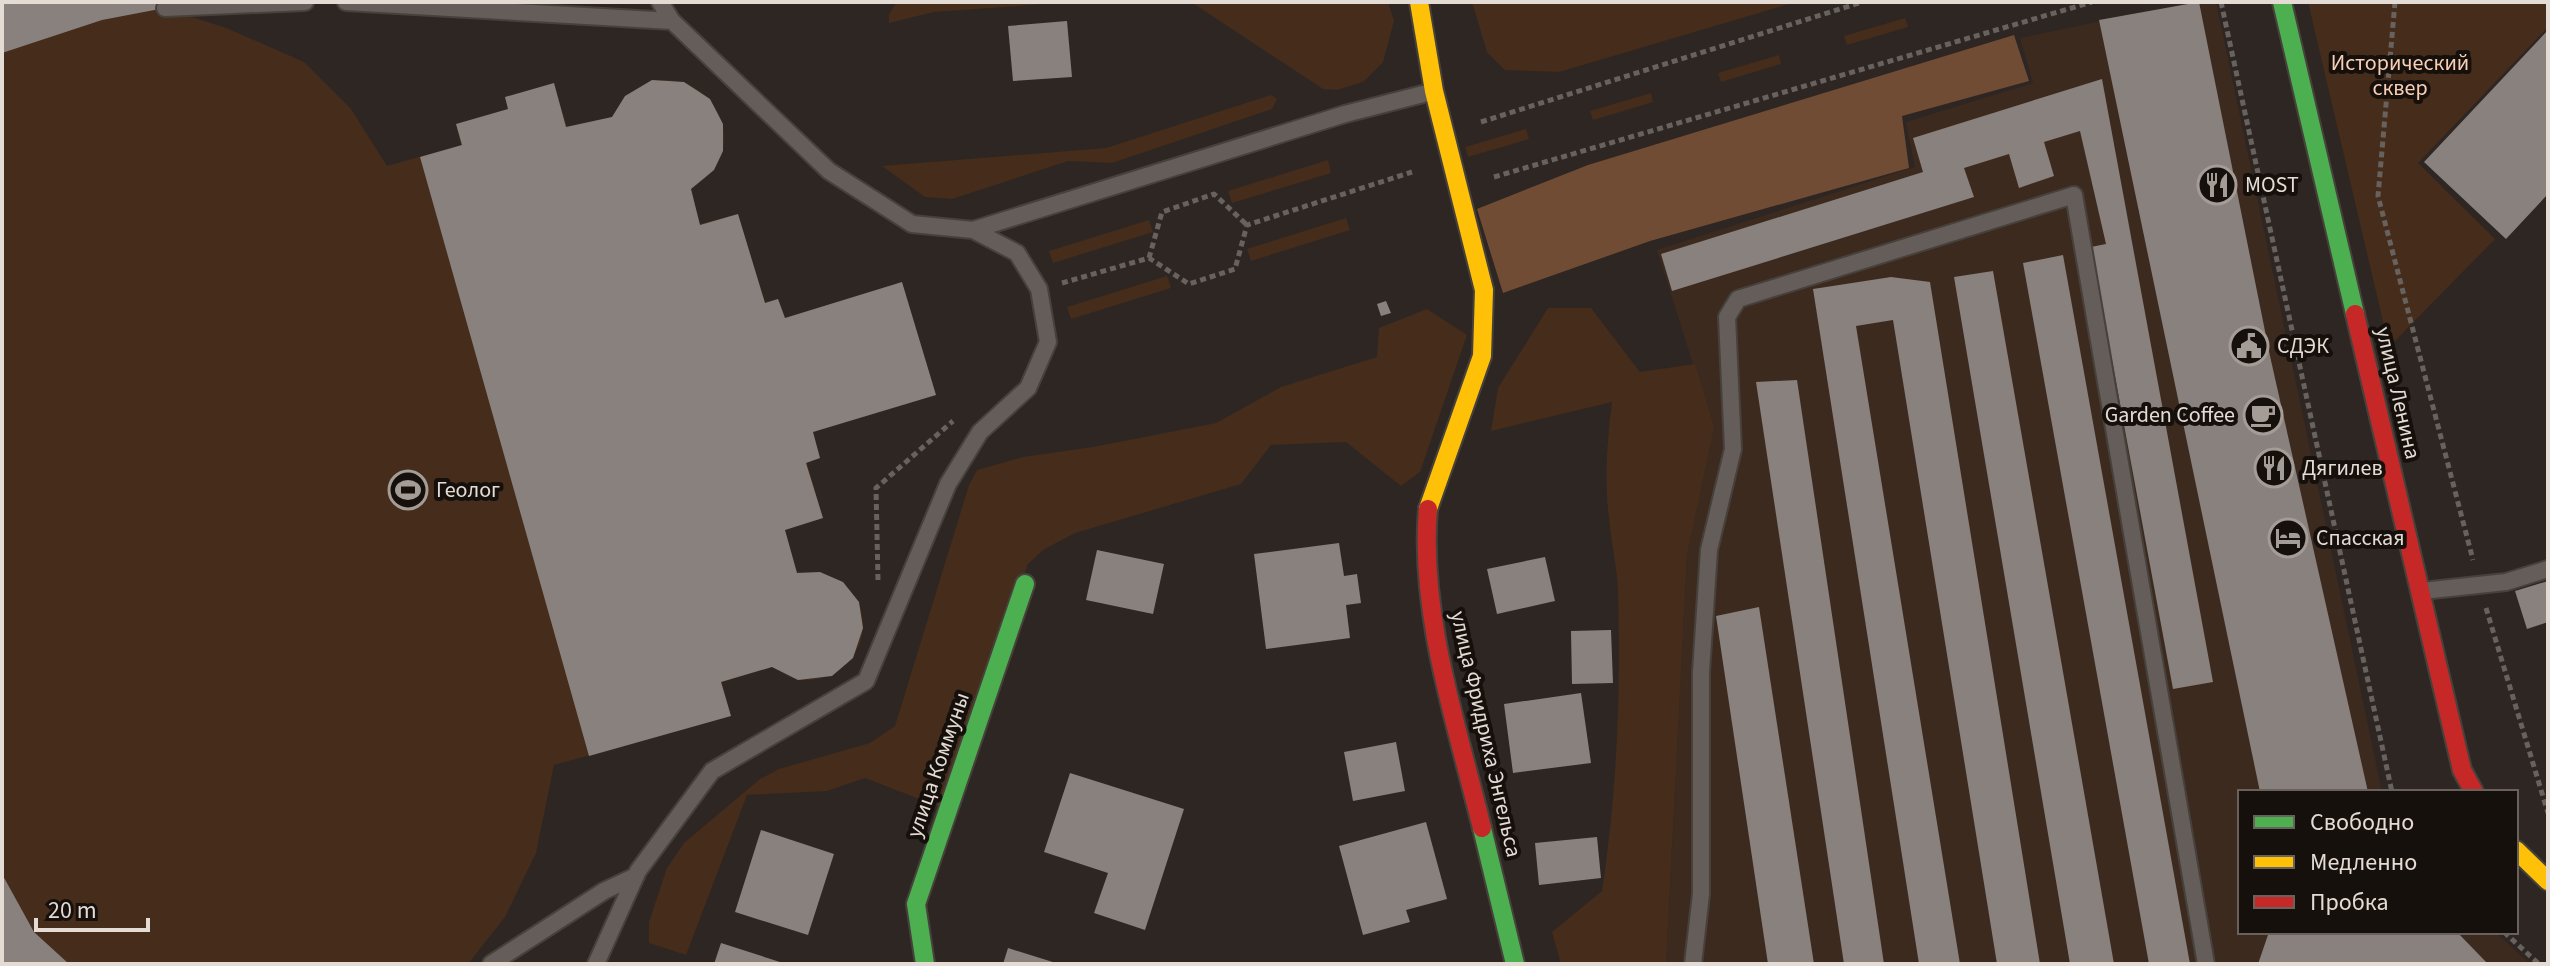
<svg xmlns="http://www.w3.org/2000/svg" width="2550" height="966" font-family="'Source Sans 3',sans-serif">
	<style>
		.built { fill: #3d2a1f }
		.green { fill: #452c1b }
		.forest { fill: #714c35 }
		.building { fill: #88817d }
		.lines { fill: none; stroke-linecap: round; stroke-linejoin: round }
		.lane-casing { stroke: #47413c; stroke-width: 20 }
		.fast-casing { stroke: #47413c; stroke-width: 22 }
		.slow-casing { stroke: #47413c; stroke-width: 22 }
		.jam-casing { stroke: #47413c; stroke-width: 22 }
		.path { stroke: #67625e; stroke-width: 5; stroke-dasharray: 6 4; stroke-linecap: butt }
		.lane { stroke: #645d5a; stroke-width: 16 }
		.fast { stroke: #4caf50; stroke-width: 18 }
		.slow { stroke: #ffc107; stroke-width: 18 }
		.jam { stroke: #c62828; stroke-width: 18 }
		.labels { text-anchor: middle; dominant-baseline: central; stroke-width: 8; stroke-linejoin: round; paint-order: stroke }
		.park-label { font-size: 22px; fill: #f8ceb5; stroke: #16100c }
		.poi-label { font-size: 22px; fill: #e4dbd5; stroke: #16100c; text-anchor: start }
		.street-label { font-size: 22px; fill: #e4dbd5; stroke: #16100c }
	</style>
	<rect width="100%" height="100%" fill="#2e2622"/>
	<!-- built -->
	<path class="built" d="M2193,2H2216L2382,792H2240V932H2495L2530,964H1666L1687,555L1713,427L1657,250L1915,167L1906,122L2033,83L2020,38Z"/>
	<!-- green -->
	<path class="green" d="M2,2L165,8L229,29L304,62L351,109L387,166L461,145L456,124L508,110L505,97L554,83L567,127L612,117C665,33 755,112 714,169C709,177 698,183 691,189L700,224L738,214L765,302L778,299L785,318L902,282L936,395L813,432L820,458L807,463L823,518L785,530L797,572C892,571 877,685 800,680C791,679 781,671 772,667L722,682L731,716L554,765L536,853L505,917L468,964H2Z
		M897,2H1072L934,12L889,23V14Z
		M1191,2H1388L1394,21L1383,62L1363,82L1337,90L1323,89Z
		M1472,2H1796L1559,72L1505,70L1487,52Z
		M2308,2H2548V27L2418,163L2495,239L2389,347Z
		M1905,18L1908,27L1847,45L1844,36Z
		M1779,55L1781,64L1721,82L1718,73Z
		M1651,93L1653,102L1593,120L1590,111Z
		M1271,95L1277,99L1272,109L1112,163L1068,161L952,199L925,197L882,166L1106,148Z
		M1526,129L1529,139L1468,157L1465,147Z
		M1328,160L1331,173L1232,203L1228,191Z
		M1346,218L1350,230L1251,261L1247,249Z
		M1149,220L1153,232L1053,263L1049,251Z
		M1167,276L1171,288L1071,319L1067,307Z
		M1548,308H1591L1640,372L1695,364L1714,427L1687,555L1666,964H1561L1552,932L1602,891C1617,791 1621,692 1618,591C1617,567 1611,542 1609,518C1604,479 1607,441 1612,402L1491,431L1498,388Z
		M1427,309L1467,335L1420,472L1401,486L1346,442L1271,445L1241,484L1075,533L1043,550L1028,564L940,807L865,778L827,791L747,795L686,955L649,943V922L667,868L684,843L760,779L779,769L870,743L895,726L969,485L977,470L1023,457L1093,447L1216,423L1281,387L1377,357L1379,328Z"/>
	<!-- forest -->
	<path class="forest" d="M2014,35L2029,81L1902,116L1909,168L1650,241L1503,293L1477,209L1588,165Z"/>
	<!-- building -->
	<path class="building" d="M2,2H163L165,8L102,20L2,53Z
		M2199,2L2270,356L2368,792H2260L2099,20Z
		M1067,21L1072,77L1013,81L1008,26Z
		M2548,30V194L2506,239L2424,162Z
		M2102,79L2213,682L2173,689L2091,247L2106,244L2080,131L2044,142L2054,176L2019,188L2009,154L1964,168L1974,197L1672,291L1661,254L1923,172L1913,138Z
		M652,80L684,82L710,99L723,124V151L714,170L691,189L700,225L738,214L765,303L778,299L785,318L902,282L936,395L813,432L820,458L806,463L823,518L785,530L797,573L820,572L843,582L859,602L863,628L853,658L832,676L798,680L772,667L721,682L731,716L589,756L420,157L462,145L456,124L508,109L505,97L554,83L566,127L612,117L625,96Z
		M2063,255L2190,964H2149L2023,263Z
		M1993,271L2114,964H2070L1954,277Z
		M1891,277L1930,282L2040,964H1997L1893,320L1856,326L1960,964H1919L1813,289Z
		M1386,301L1391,313L1381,316L1377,304Z
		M1797,380L1884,964H1844L1756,382Z
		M1339,543L1344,576L1357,574L1361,603L1346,605L1350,638L1266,649L1254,554Z
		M1097,550L1164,564L1153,614L1086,600Z
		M1545,557L1555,601L1497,614L1487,569Z
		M2548,581V622L2527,629L2515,591Z
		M1759,607L1814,964H1768L1716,616Z
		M1611,630L1613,683L1572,684L1571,631Z
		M1581,693L1591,763L1513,773L1504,704Z
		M1396,742L1405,791L1353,801L1344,752Z
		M1070,773L1184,809L1145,930L1094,913L1108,873L1044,852Z
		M1426,822L1447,899L1406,910L1410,922L1363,935L1339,846Z
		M761,830L834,854L808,935L735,912Z
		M1597,837L1601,878L1539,885L1535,843Z
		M2,874L34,932L69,964H2Z
		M2269,932H2457L2488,964H2258Z
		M721,943L783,963V964H714Z
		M1008,948L1056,963L1055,964H1003Z"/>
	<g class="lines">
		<defs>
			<path id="lane" d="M346,2L672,21L829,171L912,224L973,230L1017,253L1039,289L1048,342L1028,388L980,432L948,484L866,681L712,771L638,871L596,964
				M660,2L672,21
				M165,8L305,2
				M973,230L1345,114L1431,92
				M2422,591L2506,582L2548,569
				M491,964L604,891L636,876
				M1693,964L1701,894V672L1709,550L1733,449L1727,317L1738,299L2074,195L2206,964"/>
			<path id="fast" d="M2282,2L2355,314
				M1482,828L1515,964
				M925,964L916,904L1025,584"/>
			<path id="slow" d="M1419,2L1434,91L1484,290L1482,356L1428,509
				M2516,850L2548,881"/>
			<path id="jam" d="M2355,314L2462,770L2474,792
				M1428,509C1419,615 1457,725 1482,828"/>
		</defs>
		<!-- lane casing -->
		<use href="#lane" class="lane-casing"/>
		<!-- fast casing -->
		<use href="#fast" class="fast-casing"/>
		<!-- slow casing -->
		<use href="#slow" class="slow-casing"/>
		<!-- jam casing -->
		<use href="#jam" class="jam-casing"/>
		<!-- path -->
		<path class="path" d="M2221,2L2392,792
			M2395,2L2378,196L2473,560
			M1481,122L1862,2
			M1494,177L2092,2
			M1149,258L1162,212L1214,194L1247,225
			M1062,283L1149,258L1189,284L1235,269L1247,225L1412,172
			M878,580L876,488L953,421
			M2486,608L2548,813
			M2504,932L2539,964"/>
		<!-- lane -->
		<use href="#lane" class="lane"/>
		<!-- fast -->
		<use href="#fast" class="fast"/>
		<!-- slow -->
		<use href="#slow" class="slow"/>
		<!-- jam -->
		<use href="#jam" class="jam"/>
	</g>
	<!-- icons -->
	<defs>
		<symbol id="restaurant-ring" viewBox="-11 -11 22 22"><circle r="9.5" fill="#16100c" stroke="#a49c96" stroke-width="1.5"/><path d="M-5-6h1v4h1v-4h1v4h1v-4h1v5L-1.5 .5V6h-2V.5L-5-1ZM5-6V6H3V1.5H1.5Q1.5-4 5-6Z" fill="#a49c96"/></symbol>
		<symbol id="civic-ring" viewBox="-11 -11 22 22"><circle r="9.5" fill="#16100c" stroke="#a49c96" stroke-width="1.5"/><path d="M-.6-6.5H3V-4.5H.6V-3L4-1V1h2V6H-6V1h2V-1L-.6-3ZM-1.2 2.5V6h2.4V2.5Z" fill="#a49c96"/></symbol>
		<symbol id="cafe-ring" viewBox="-11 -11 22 22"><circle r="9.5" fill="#16100c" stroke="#a49c96" stroke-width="1.5"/><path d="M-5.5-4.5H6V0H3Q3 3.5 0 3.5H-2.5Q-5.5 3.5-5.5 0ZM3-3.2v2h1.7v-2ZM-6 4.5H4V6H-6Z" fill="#a49c96"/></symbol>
		<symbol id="stadium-ring" viewBox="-11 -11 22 22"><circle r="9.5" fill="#16100c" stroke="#a49c96" stroke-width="1.5"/><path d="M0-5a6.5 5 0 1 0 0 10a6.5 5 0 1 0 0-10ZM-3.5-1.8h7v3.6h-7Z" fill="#a49c96"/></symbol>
		<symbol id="hotel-ring" viewBox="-11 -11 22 22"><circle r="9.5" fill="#16100c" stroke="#a49c96" stroke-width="1.5"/><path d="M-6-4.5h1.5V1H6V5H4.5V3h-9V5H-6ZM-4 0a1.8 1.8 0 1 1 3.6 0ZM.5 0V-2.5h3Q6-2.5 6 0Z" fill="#a49c96"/></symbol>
	</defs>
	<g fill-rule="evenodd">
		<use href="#restaurant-ring" x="2195" y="163" width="44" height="44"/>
		<use href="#civic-ring" x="2227" y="324" width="44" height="44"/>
		<use href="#cafe-ring" x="2241" y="393" width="44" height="44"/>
		<use href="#restaurant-ring" x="2252" y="446" width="44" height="44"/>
		<use href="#stadium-ring" x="386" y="468" width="44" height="44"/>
		<use href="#hotel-ring" x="2266" y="516" width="44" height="44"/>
	</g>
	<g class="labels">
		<!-- park labels -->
		<g class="park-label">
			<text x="2400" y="63">Исторический<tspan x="2400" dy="25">сквер</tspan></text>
		</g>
		<!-- poi labels -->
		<g class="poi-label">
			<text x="2245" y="185">MOST</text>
			<text x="2277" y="346">СДЭК</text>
			<text x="2235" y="415" text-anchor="end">Garden Coffee</text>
			<text x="2302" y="468">Дягилев</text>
			<text x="436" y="490">Геолог</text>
			<text x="2316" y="538">Спасская</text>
		</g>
		<!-- street labels -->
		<g class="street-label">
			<text transform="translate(2398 393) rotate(77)">улица Ленина</text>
			<text transform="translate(1486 734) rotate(77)">улица Фридриха Энгельса</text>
			<text transform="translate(938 765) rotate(-71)">улица Коммуны</text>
		</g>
	</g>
	<!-- border -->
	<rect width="2550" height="966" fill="none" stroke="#e4dbd5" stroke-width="8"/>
	<!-- legend -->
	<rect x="2238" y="790" width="280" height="144" fill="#16100c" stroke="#68615c" stroke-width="2"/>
	<rect x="2254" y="816" width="40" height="12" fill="#4caf50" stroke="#68615c" stroke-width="2"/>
	<text x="2310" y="830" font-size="24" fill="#e4dbd5">Свободно</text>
	<rect x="2254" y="856" width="40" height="12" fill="#ffc107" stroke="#68615c" stroke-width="2"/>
	<text x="2310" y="870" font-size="24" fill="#e4dbd5">Медленно</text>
	<rect x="2254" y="896" width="40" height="12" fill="#c62828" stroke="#68615c" stroke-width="2"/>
	<text x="2310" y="910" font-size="24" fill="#e4dbd5">Пробка</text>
	<!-- scale -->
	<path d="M36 918v12h112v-12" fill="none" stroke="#e4dbd5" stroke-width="4"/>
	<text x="48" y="918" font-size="24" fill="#e4dbd5" stroke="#16100c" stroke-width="6" paint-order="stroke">20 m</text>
</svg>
